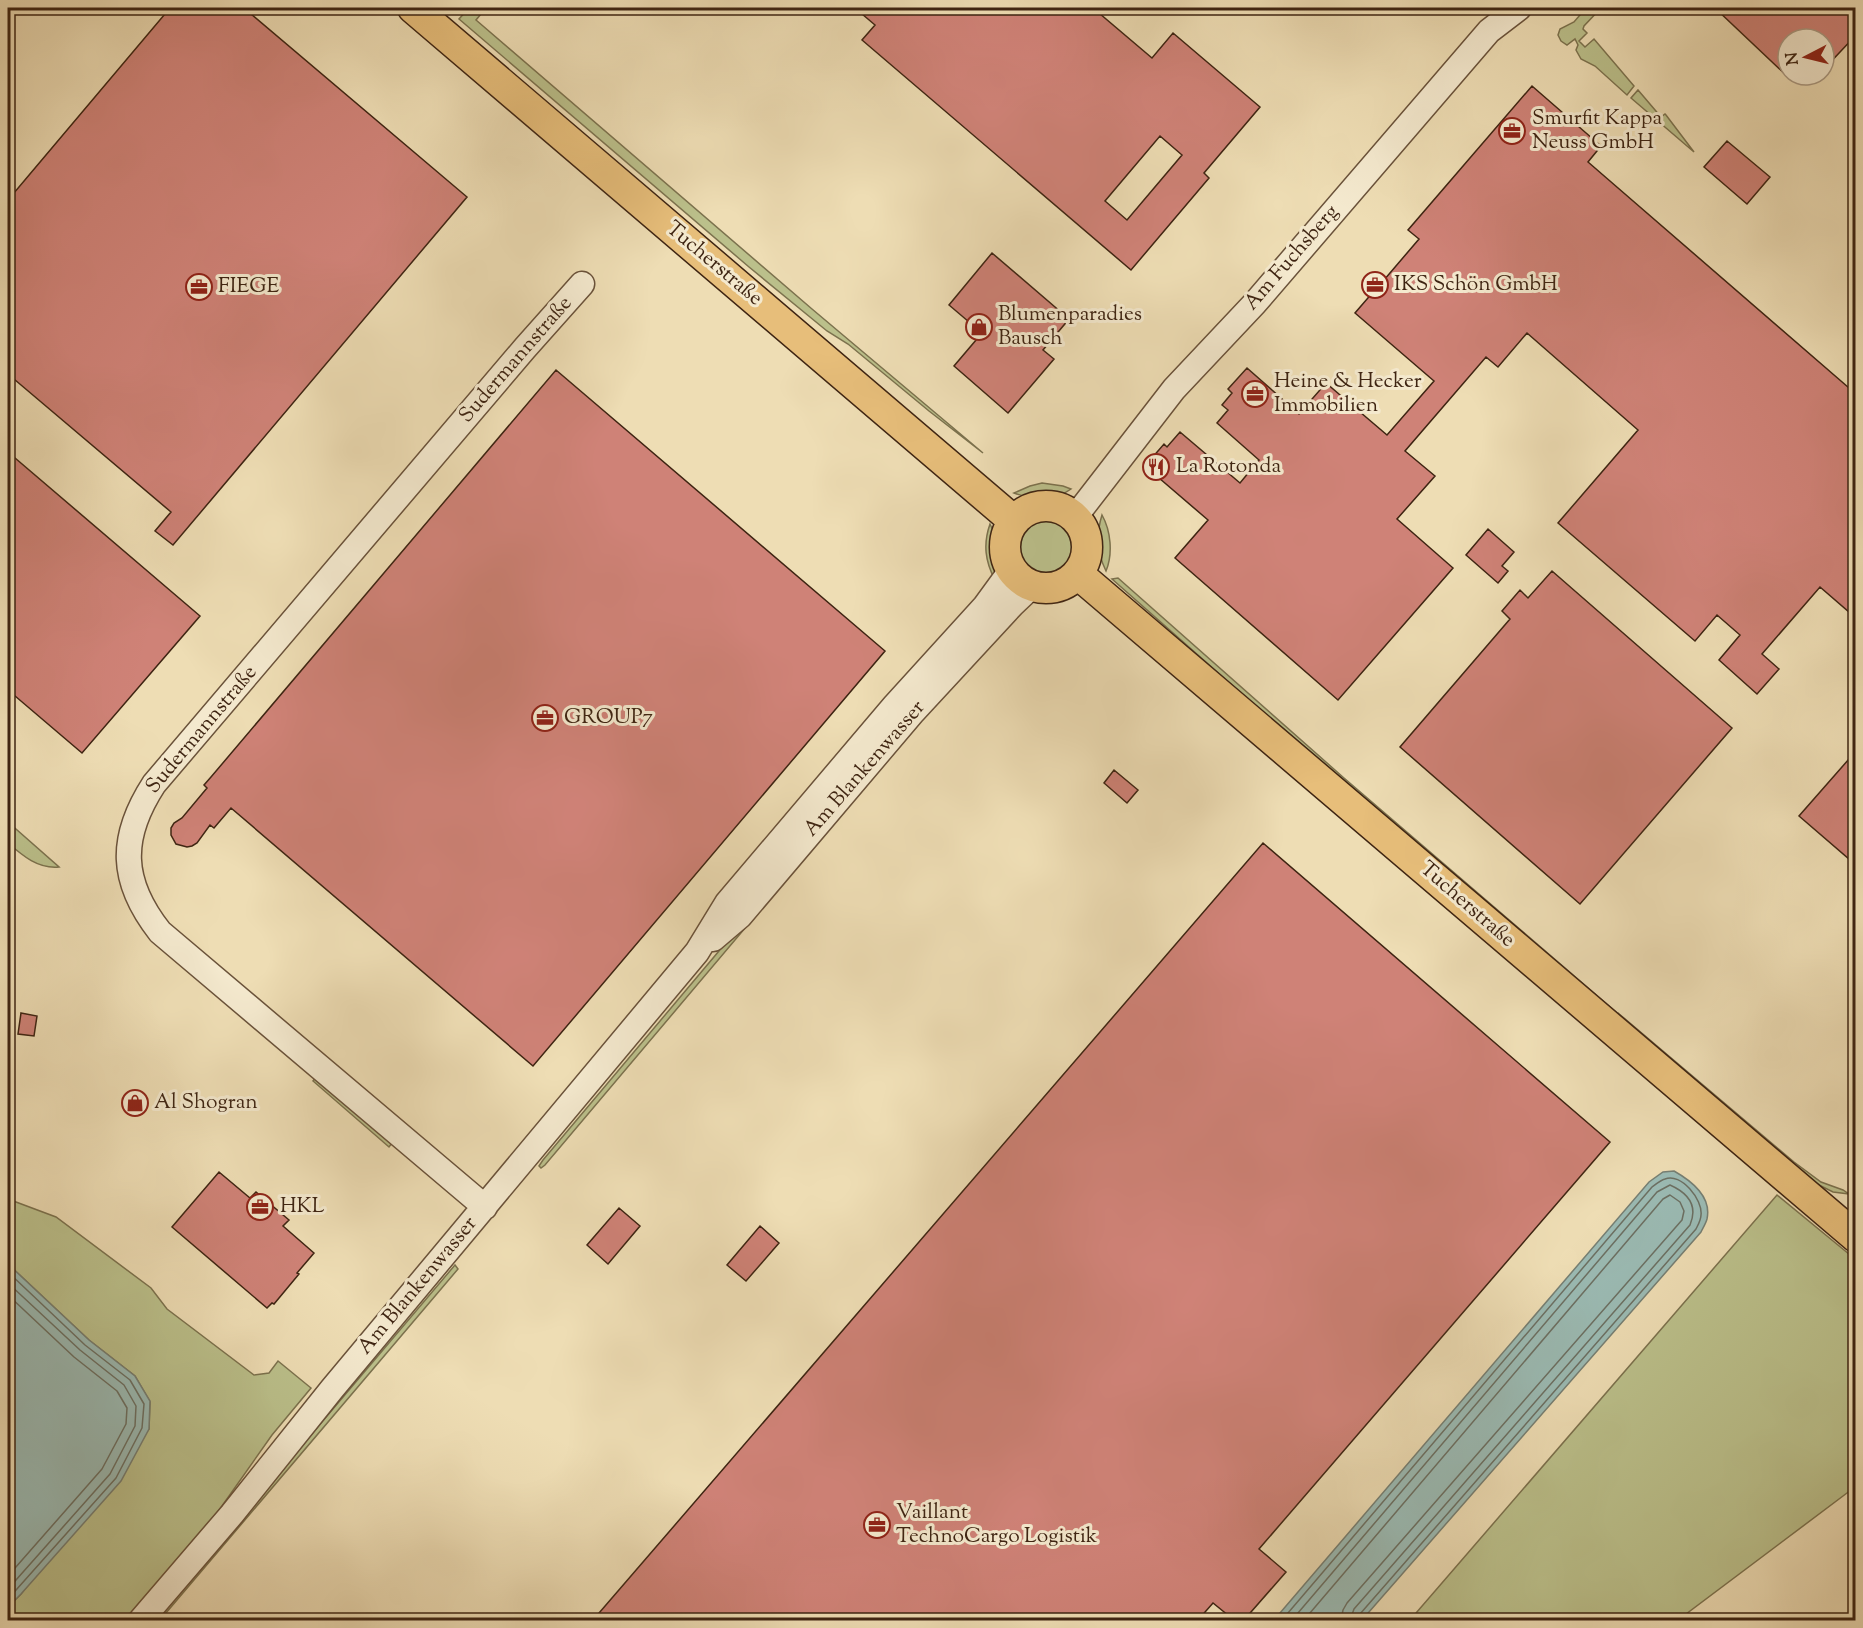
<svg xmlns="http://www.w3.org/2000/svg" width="1863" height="1628" font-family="'Sorts Mill Goudy',serif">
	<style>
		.green { fill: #bbc08b; stroke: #7c724e; stroke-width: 1.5 }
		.water { fill: #9bbbb4; stroke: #767f73; stroke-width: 1.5 }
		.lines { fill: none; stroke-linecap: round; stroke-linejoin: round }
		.shore { stroke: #6c7063; stroke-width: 1.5 }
		.building { fill: #cf8277; stroke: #3e2412; stroke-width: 1.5; fill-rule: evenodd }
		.minor-casing { stroke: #6a523a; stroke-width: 27 }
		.major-casing { stroke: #3e2412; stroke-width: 33 }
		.minor { stroke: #f4e9ce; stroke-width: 24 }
		.major { stroke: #e7be7a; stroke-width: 30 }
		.labels { text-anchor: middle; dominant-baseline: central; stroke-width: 6; stroke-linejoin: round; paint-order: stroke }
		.poi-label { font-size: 21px; fill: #3e2412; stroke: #f4e9ce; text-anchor: start }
		.street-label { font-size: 21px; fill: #3e2412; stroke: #f4e9ce }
	</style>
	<rect width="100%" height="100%" fill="#eeddb4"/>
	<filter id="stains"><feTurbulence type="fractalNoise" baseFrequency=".00333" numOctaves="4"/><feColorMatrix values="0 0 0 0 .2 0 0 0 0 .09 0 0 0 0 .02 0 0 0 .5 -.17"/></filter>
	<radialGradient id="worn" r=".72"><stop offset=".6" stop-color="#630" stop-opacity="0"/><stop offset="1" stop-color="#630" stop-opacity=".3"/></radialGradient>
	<!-- green -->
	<path class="green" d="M469,8H486L476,20L812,309L983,453L929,411L848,344L827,331L749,267L459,19Z
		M1586,8H1601L1584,26L1583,29L1587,33L1579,41L1585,47L1594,39L1634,86L1627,95L1595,66L1581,59L1576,50L1578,45L1575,39L1567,45L1561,41L1558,35L1560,29L1574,22Z
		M1638,90L1661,117L1665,114L1666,115L1694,152L1631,98Z
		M1042,483L1063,486L1071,489C1057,500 1030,499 1014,493L1030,486Z
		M1102,515C1111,531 1113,554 1106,571C1097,553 1096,534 1102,515Z
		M1017 547a30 30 0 1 1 60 0a30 30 0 1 1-60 0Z
		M990,524C998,538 999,564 995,580C985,561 983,544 990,524Z
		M1118,578L1344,778L1616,1012L1614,1014L1329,771L1112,579Z
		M921,711L925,715L545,1165L541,1168L539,1166L543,1160Z
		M8,822L59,867C38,869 23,856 8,843Z
		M1618,1013L1794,1162L1821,1182L1843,1190L1849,1194L1833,1192L1815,1183L1615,1017Z
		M316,1077L392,1143L389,1147L313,1081Z
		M1777,1195L1855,1259V1487L1678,1620H1410Z
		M8,1199L56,1217L151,1288L167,1309L254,1375L269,1373L278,1361L311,1388L272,1435L210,1523L127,1620H8V1607L21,1594L149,1429L150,1402L135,1376L89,1340L8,1264Z
		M455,1265L458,1269L160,1620H154Z"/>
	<!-- water -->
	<path class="water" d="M1674,1171C1690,1180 1712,1196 1707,1219C1706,1223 1703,1228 1701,1232L1362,1620H1274L1649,1182L1663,1172Z
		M8,1264L89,1340L135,1376L150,1401L149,1429L121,1481L21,1594L8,1607Z"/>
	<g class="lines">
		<!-- shore -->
		<path class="shore" d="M8,1272L85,1345L130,1380L144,1404L142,1428L116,1478L8,1599
			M8,1283L80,1350L124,1385L136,1406L135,1426L110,1474L8,1589
			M8,1295L74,1357L117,1391L127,1408L126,1424L102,1469L8,1576
			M1282,1620L1652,1187C1656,1184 1661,1180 1665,1179C1681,1172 1703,1200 1701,1215C1701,1220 1698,1225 1696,1229L1360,1614L1358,1620
			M1292,1620L1657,1192L1670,1185C1688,1193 1698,1206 1690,1225L1354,1609L1350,1620
			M1304,1620L1663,1199L1670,1195L1680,1202L1684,1211L1682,1220L1347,1603L1343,1610L1341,1620"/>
	</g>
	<!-- building -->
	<path class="building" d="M170,8H244L467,197L173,545L155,531L171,512L8,374V200Z
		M855,8H1093L1152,58L1173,33L1260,107L1204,173L1209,178L1131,270L862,40L875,25ZM1160,136L1182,155L1127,220L1105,201Z
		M1715,8H1856V35L1824,69V39H1788V77Z
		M1532,86L1601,146L1588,162L1856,394V618L1820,587L1762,654L1779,669L1757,694L1719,660L1740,635L1717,615L1695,641L1558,523L1638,430L1527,333L1498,367L1486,357L1405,451L1435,476L1397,519L1453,568L1338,700L1175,558L1208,520L1145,466L1164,444L1167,447L1180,432L1240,483L1259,460L1217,423L1228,410L1222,405L1232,393L1228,389L1247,368L1299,414L1326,383L1387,435L1434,381L1355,313L1374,291L1371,289L1381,278L1384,280L1419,239L1408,230Z
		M1727,141L1770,177L1747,204L1704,167Z
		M992,253L1069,319L1043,350L1054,359L1008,413L954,366L982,333L949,305Z
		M556,370L885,651L533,1066L231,808L214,828L210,825L197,843L192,846L187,847L176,844L171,835V828L174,823L182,818L207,788L204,785L211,777Z
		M8,452L200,616L82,753L8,690Z
		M1488,529L1514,552L1502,566L1508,571L1498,583L1466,555Z
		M1552,571L1732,728L1580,904L1400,747L1510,619L1502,611L1520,590L1528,598Z
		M1856,751V865L1799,816Z
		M1114,770L1138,790L1127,803L1104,783Z
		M1263,843L1610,1142L1259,1549L1286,1572L1244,1620H1234L1213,1603L1198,1620H593Z
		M21,1013L37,1016L34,1036L18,1034Z
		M219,1172L250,1198L256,1192L289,1220L283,1226L314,1253L297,1273L299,1274L274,1304L272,1303L267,1308L172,1227Z
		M619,1208L640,1226L608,1264L587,1245Z
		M760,1226L779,1243L746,1281L727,1265Z"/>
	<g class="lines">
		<defs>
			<path id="minor" d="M1075,517L1174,389L1255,303L1489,31L1519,8
				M713,939L740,916L913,712L1012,605L1032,586
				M485,1207L160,932C120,881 119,838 154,784L525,348L582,284
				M141,1620L232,1514L332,1389L697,952L727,903L895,705L985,606L1012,569"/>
			<path id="major" d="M413,8L1014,521
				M1005 547a41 41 0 1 1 82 0a41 41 0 1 1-82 0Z
				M1078,574L1856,1237"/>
		</defs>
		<!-- minor casing -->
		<use href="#minor" class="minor-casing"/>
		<!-- major casing -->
		<use href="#major" class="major-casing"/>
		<!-- minor -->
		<use href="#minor" class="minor"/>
		<!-- major -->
		<use href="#major" class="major"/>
	</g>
	<!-- icons -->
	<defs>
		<symbol id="office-ring" viewBox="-11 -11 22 22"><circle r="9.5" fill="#f4e9ce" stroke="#8f2418" stroke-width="1.5"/><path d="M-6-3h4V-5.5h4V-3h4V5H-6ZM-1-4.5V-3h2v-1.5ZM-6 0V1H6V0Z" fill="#8f2418"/></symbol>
		<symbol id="shop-ring" viewBox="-11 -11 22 22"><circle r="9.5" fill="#f4e9ce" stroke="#8f2418" stroke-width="1.5"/><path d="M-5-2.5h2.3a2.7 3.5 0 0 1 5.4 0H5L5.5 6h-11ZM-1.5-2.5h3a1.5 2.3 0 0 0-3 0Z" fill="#8f2418"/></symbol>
		<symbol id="restaurant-ring" viewBox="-11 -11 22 22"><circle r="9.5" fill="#f4e9ce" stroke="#8f2418" stroke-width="1.5"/><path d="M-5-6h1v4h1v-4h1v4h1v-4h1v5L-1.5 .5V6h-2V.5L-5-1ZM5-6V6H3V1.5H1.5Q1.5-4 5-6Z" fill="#8f2418"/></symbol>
	</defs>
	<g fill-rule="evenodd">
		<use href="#office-ring" x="1497" y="116" width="30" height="30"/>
		<use href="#office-ring" x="1360" y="270" width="30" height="30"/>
		<use href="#office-ring" x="184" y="272" width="30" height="30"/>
		<use href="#shop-ring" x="964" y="312" width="30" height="30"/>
		<use href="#office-ring" x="1240" y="379" width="30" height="30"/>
		<use href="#restaurant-ring" x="1141" y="452" width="30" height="30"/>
		<use href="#office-ring" x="530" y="703" width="30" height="30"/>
		<use href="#shop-ring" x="120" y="1088" width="30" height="30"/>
		<use href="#office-ring" x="245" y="1192" width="30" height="30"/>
		<use href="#office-ring" x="862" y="1510" width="30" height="30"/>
	</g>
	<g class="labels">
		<!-- poi labels -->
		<g class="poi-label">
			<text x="1532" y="119">Smurfit Kappa<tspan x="1532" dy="24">Neuss GmbH</tspan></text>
			<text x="1394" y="285">IKS Schön GmbH</text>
			<text x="218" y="287">FIEGE</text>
			<text x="998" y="315">Blumenparadies<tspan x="998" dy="24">Bausch</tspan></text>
			<text x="1274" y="382">Heine &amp; Hecker<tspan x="1274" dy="24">Immobilien</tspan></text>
			<text x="1176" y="467">La Rotonda</text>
			<text x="564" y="718">GROUP7</text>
			<text x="154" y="1103">Al Shogran</text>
			<text x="280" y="1207">HKL</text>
			<text x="896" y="1513">Vaillant<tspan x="896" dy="24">TechnoCargo Logistik</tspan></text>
		</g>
		<!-- street labels -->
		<g class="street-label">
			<text transform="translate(1292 258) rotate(-49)">Am Fuchsberg</text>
			<text transform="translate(714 264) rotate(40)">Tucherstraße</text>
			<text transform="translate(516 360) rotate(-49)">Sudermannstraße</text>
			<text transform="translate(202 730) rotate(-50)">Sudermannstraße</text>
			<text transform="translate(865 769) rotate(-49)">Am Blankenwasser</text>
			<text transform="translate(1467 905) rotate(41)">Tucherstraße</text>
			<text transform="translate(418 1286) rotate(-50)">Am Blankenwasser</text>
		</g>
	</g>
	<!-- margin -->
	<rect width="1863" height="1628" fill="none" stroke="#eeddb4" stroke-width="30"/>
	<rect x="9" y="9" width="1845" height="1610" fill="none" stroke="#3e2412" stroke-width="3"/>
	<rect x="15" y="15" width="1833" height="1598" fill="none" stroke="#3e2412" stroke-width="1.5"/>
	<!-- north arrow -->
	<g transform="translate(1806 57) rotate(263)"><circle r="28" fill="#f4e9ce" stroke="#ab9a83" stroke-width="1.5"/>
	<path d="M0-4.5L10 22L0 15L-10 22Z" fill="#8f2418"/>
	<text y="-9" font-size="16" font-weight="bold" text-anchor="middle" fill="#3e2412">N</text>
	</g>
	<rect width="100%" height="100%" filter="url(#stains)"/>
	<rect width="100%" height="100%" fill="url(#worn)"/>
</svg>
